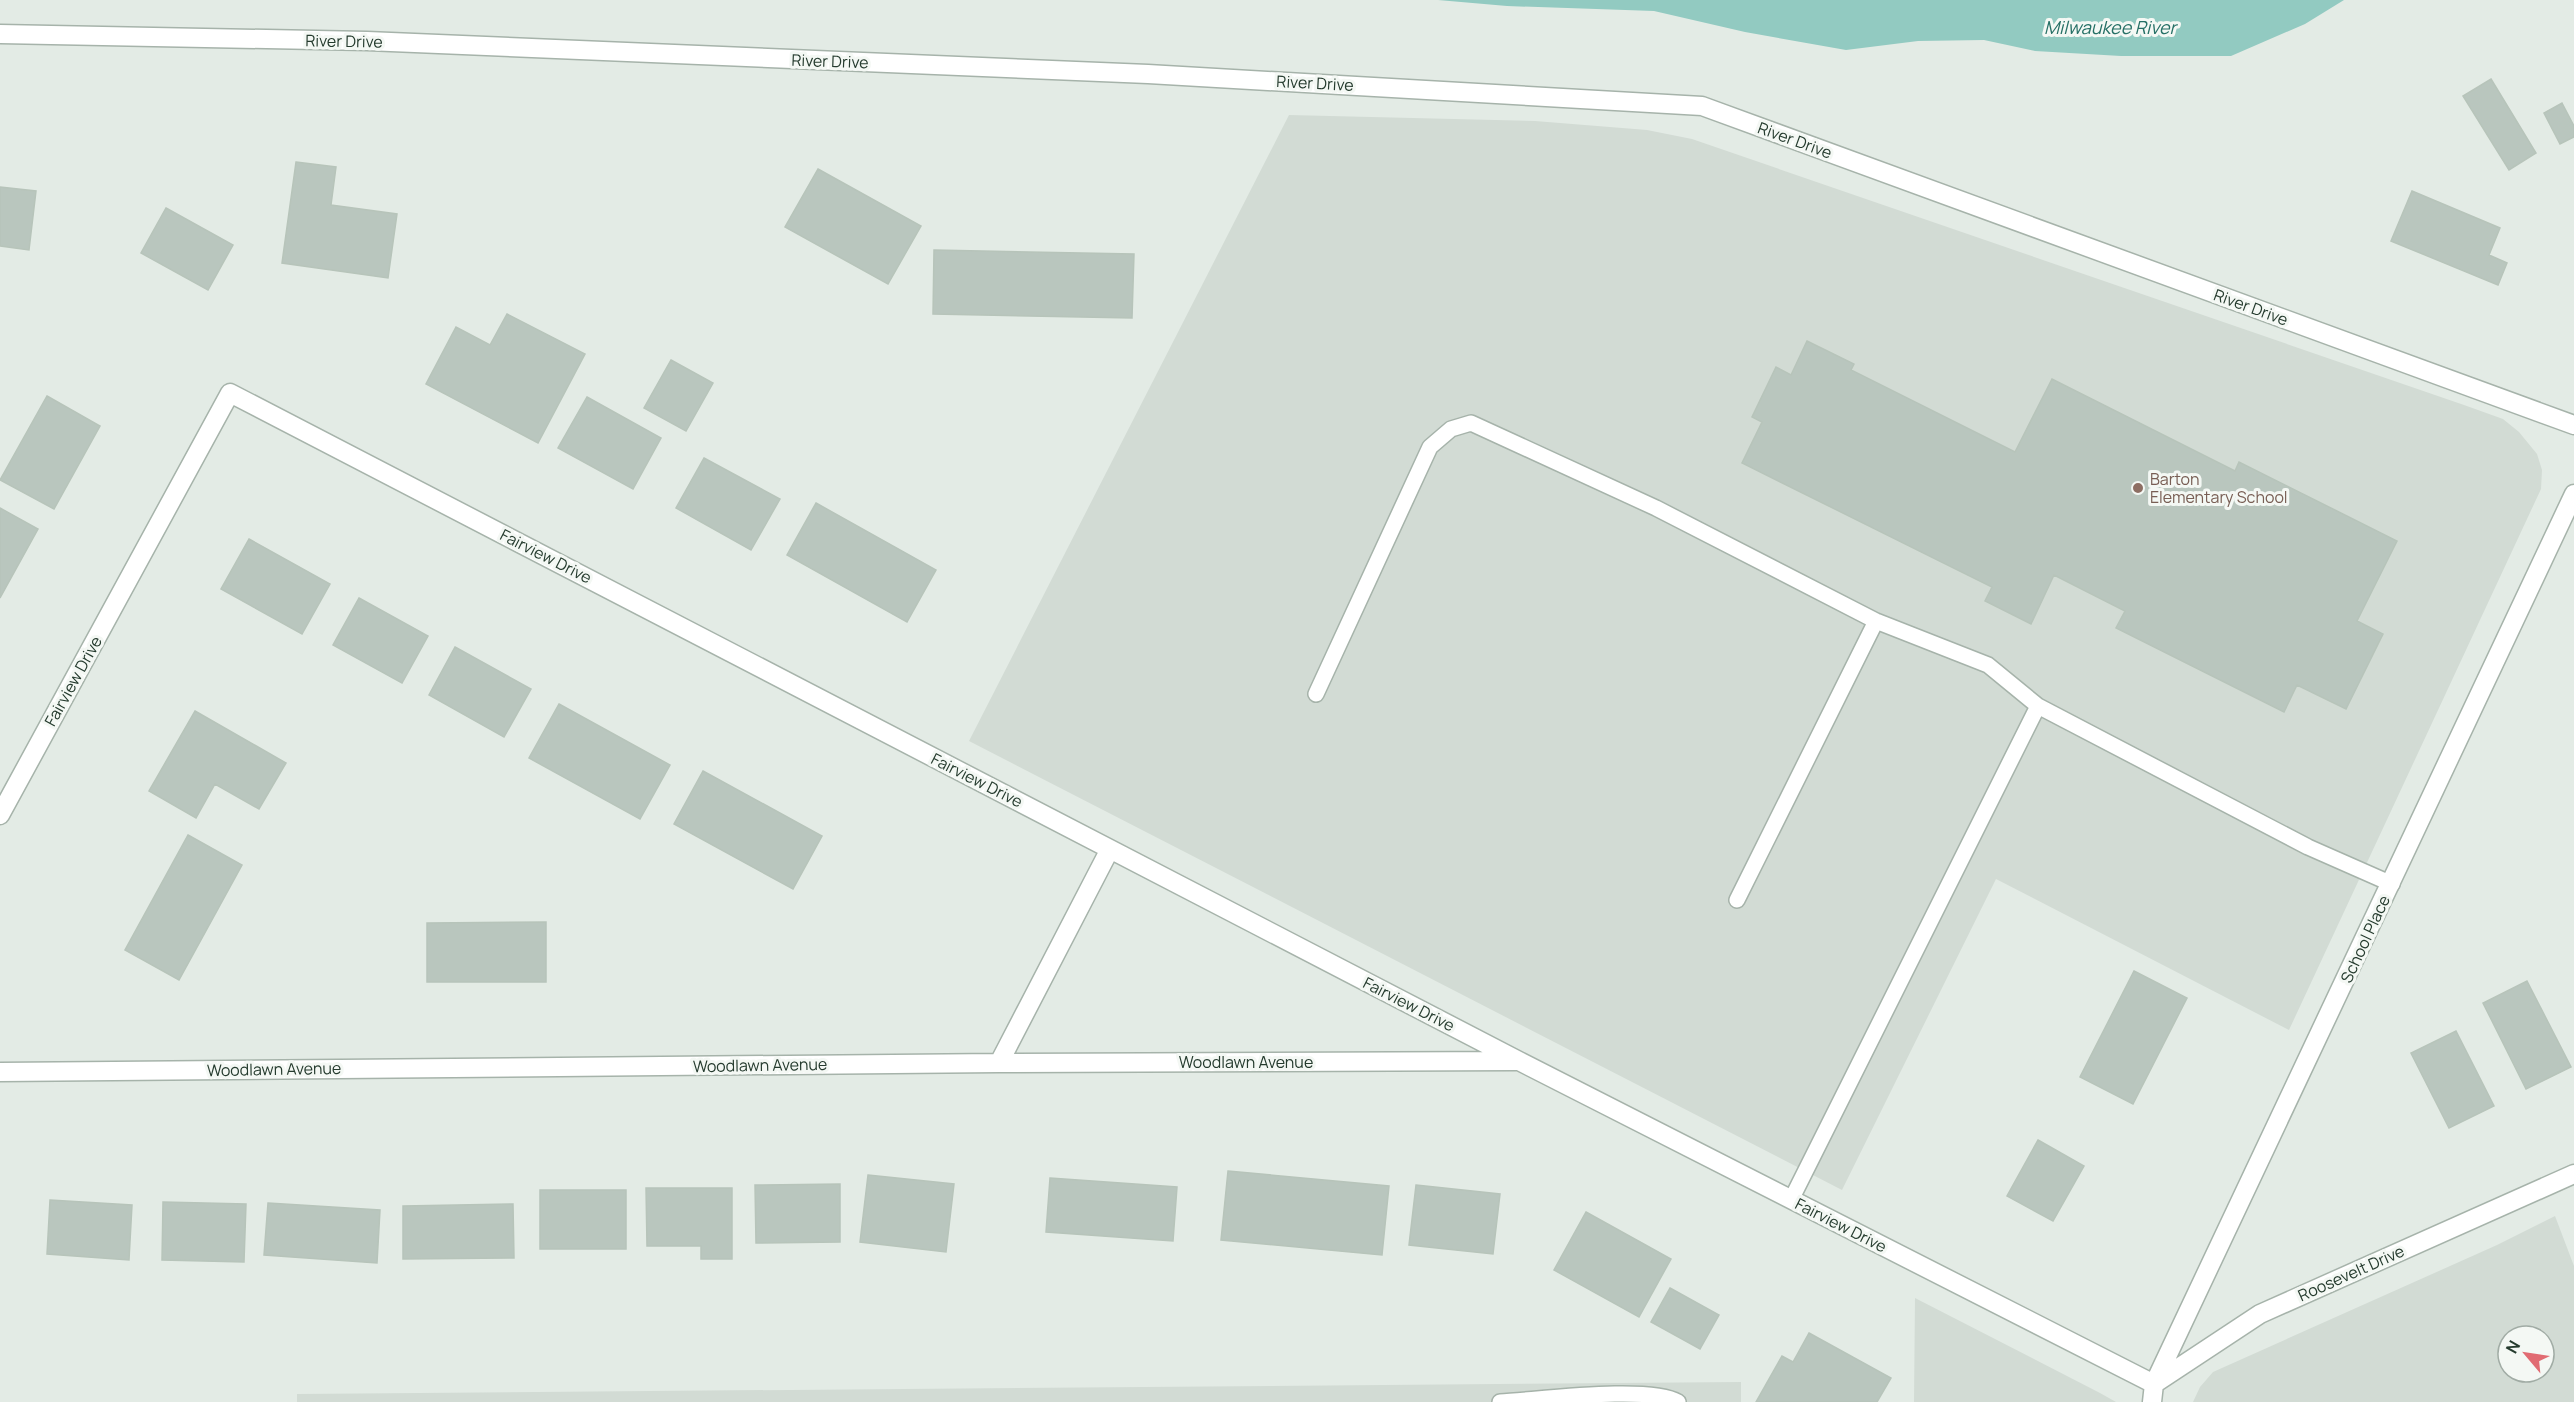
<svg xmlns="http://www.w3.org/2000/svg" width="2574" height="1402" font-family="Manrope,sans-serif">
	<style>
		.built { fill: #d2dbd4; fill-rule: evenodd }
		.water { fill: #92cac1 }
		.building { fill: #b9c6be; stroke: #b7c4ba; stroke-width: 1.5 }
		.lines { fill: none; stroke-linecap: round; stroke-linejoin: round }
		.lane-casing { stroke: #a6b3aa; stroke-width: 18 }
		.street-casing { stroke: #a6b3aa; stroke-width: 21 }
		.lane { stroke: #fff; stroke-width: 15 }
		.street { stroke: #fff; stroke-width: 18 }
		.education-dot { fill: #8d6e63; stroke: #f4f8f4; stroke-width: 2 }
		.labels { text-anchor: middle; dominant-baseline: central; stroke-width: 6; stroke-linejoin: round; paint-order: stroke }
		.street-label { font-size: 16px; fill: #253b2e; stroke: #f4f8f4 }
		.education-label { font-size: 16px; fill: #785e54; stroke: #f4f8f4; text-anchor: start }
		.water-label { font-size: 18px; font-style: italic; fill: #267066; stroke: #f4f8f4 }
	</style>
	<rect width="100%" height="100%" fill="#e3ebe5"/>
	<!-- built -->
	<path class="built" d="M1289,115L1535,121L1647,130L1692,139L2464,405L2503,419L2519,432L2537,454L2542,470L2541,489L2289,1030L1996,879L1842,1190L969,741Z
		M2555,1216L2574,1266V1402H2193L2200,1387L2213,1372L2497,1245ZM2508,1336H2544V1372H2508Z
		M1915,1298L2100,1393L2116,1402H1914Z
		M1741,1382V1402H297V1394Z"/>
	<!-- water -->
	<path class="water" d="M1438,0H2344L2305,24L2231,56H2121L2035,51L1984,40L1918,41L1846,50L1745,32L1654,11L1507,6Z"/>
	<!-- building -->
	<path class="building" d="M2491,79L2536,153L2509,170L2463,96Z
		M2562,103L2574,126V137L2560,144L2544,113Z
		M296,162L336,167L331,205L397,214L388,278L282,263Z
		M818,169L921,226L888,284L785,227Z
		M0,187L36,191L29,250L0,246Z
		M2412,191L2500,228L2489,255L2507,263L2498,285L2391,241Z
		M166,208L233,245L208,290L141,253Z
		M934,250L1134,254L1132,318L933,314Z
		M507,314L585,354L538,443L426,384L456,327L490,345Z
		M1807,341L1854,364L1851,370L2015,452L2052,379L2235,471L2239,462L2397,541L2357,621L2383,634L2346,709L2297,685L2284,712L2116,628L2125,611L2054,575L2031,624L1985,601L1992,587L1742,463L1762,422L1752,417L1776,367L1791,375Z
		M671,360L713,383L686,431L644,408Z
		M47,396L100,426L54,509L0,480Z
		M587,397L661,438L633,489L558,448Z
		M704,458L780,499L751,550L676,508Z
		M816,503L936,570L907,622L787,555Z
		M0,508L38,529L0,598Z
		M249,539L330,584L302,634L221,589Z
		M359,598L428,636L402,683L333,645Z
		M455,647L531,689L504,737L429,695Z
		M559,704L670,765L640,819L529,758Z
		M195,711L286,763L259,809L215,784L196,818L149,791Z
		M703,771L822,836L793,889L674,824Z
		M188,835L242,865L179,980L125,950Z
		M546,922V982H427V923Z
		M2134,971L2187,998L2133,1104L2080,1077Z
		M2527,981L2571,1067L2526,1089L2483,1003Z
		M2456,1031L2494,1106L2449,1128L2411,1053Z
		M2038,1140L2084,1166L2053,1221L2007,1196Z
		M1228,1171L1389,1186L1382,1255L1221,1240Z
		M868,1175L954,1184L946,1252L860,1242Z
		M1050,1178L1177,1187L1173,1241L1046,1232Z
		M840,1184V1242L756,1243L755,1185Z
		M1416,1185L1500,1194L1493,1254L1409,1245Z
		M646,1188H732V1259H701V1246H647Z
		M540,1190H626V1249H540Z
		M50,1200L132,1205L129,1260L47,1254Z
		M163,1202L246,1204L244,1262L162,1260Z
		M268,1203L380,1210L377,1263L264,1255Z
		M513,1204L514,1258L403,1259V1206Z
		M1586,1212L1671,1259L1639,1317L1554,1270Z
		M1670,1288L1719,1315L1700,1349L1651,1322Z
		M1809,1333L1891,1378L1877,1402H1756L1782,1356L1793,1362Z"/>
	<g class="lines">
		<defs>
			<path id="lane" d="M1316,694L1430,447L1451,429L1471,423L1656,508L1876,621L1988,665L2038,706L2308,847L2392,884
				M1737,900L1876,621
				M1791,1200L2038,706
				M1500,1402C1538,1400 1649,1385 1678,1402"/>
			<path id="street" d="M0,34L367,41L1148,74L1702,106L2574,425
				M0,815L230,393L1519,1061L2154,1384L2574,494
				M999,1063L1110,849
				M0,1072L999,1063L1516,1061
				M2152,1402L2154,1384L2260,1314L2574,1174"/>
		</defs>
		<!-- lane casing -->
		<use href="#lane" class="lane-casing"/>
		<!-- street casing -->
		<use href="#street" class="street-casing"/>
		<!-- lane -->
		<use href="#lane" class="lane"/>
		<!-- street -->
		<use href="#street" class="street"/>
	</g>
	<!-- markers -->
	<circle class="education-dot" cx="2138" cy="488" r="6"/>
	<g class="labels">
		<!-- street labels -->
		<g class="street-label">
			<text transform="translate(344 41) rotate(1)">River Drive</text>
			<text transform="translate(830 61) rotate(2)">River Drive</text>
			<text transform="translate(1315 83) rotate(3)">River Drive</text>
			<text transform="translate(1795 140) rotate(20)">River Drive</text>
			<text transform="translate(2251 307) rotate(20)">River Drive</text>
			<text transform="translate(546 556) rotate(27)">Fairview Drive</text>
			<text transform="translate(73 681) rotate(-61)">Fairview Drive</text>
			<text transform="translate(977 780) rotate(27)">Fairview Drive</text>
			<text transform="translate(2365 939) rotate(-65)">School Place</text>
			<text transform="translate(1409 1004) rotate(27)">Fairview Drive</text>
			<text x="1246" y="1062">Woodlawn Avenue</text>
			<text transform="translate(760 1065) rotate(-1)">Woodlawn Avenue</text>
			<text transform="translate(274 1069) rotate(-1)">Woodlawn Avenue</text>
			<text transform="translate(1841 1225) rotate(27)">Fairview Drive</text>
			<text transform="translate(2351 1273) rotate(-24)">Roosevelt Drive</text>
		</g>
		<!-- education labels -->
		<g class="education-label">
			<text x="2150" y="479">Barton<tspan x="2150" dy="18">Elementary School</tspan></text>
		</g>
		<!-- water labels -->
		<g class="water-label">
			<text x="2110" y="27">Milwaukee River</text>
		</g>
	</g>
	<!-- north arrow -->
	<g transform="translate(2526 1354) rotate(299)"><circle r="28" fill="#f4f8f4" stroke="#a1aca5" stroke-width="1.5"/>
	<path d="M0-4.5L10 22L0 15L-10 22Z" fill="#e16b72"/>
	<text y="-9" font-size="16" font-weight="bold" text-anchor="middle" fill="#253b2e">N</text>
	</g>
</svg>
